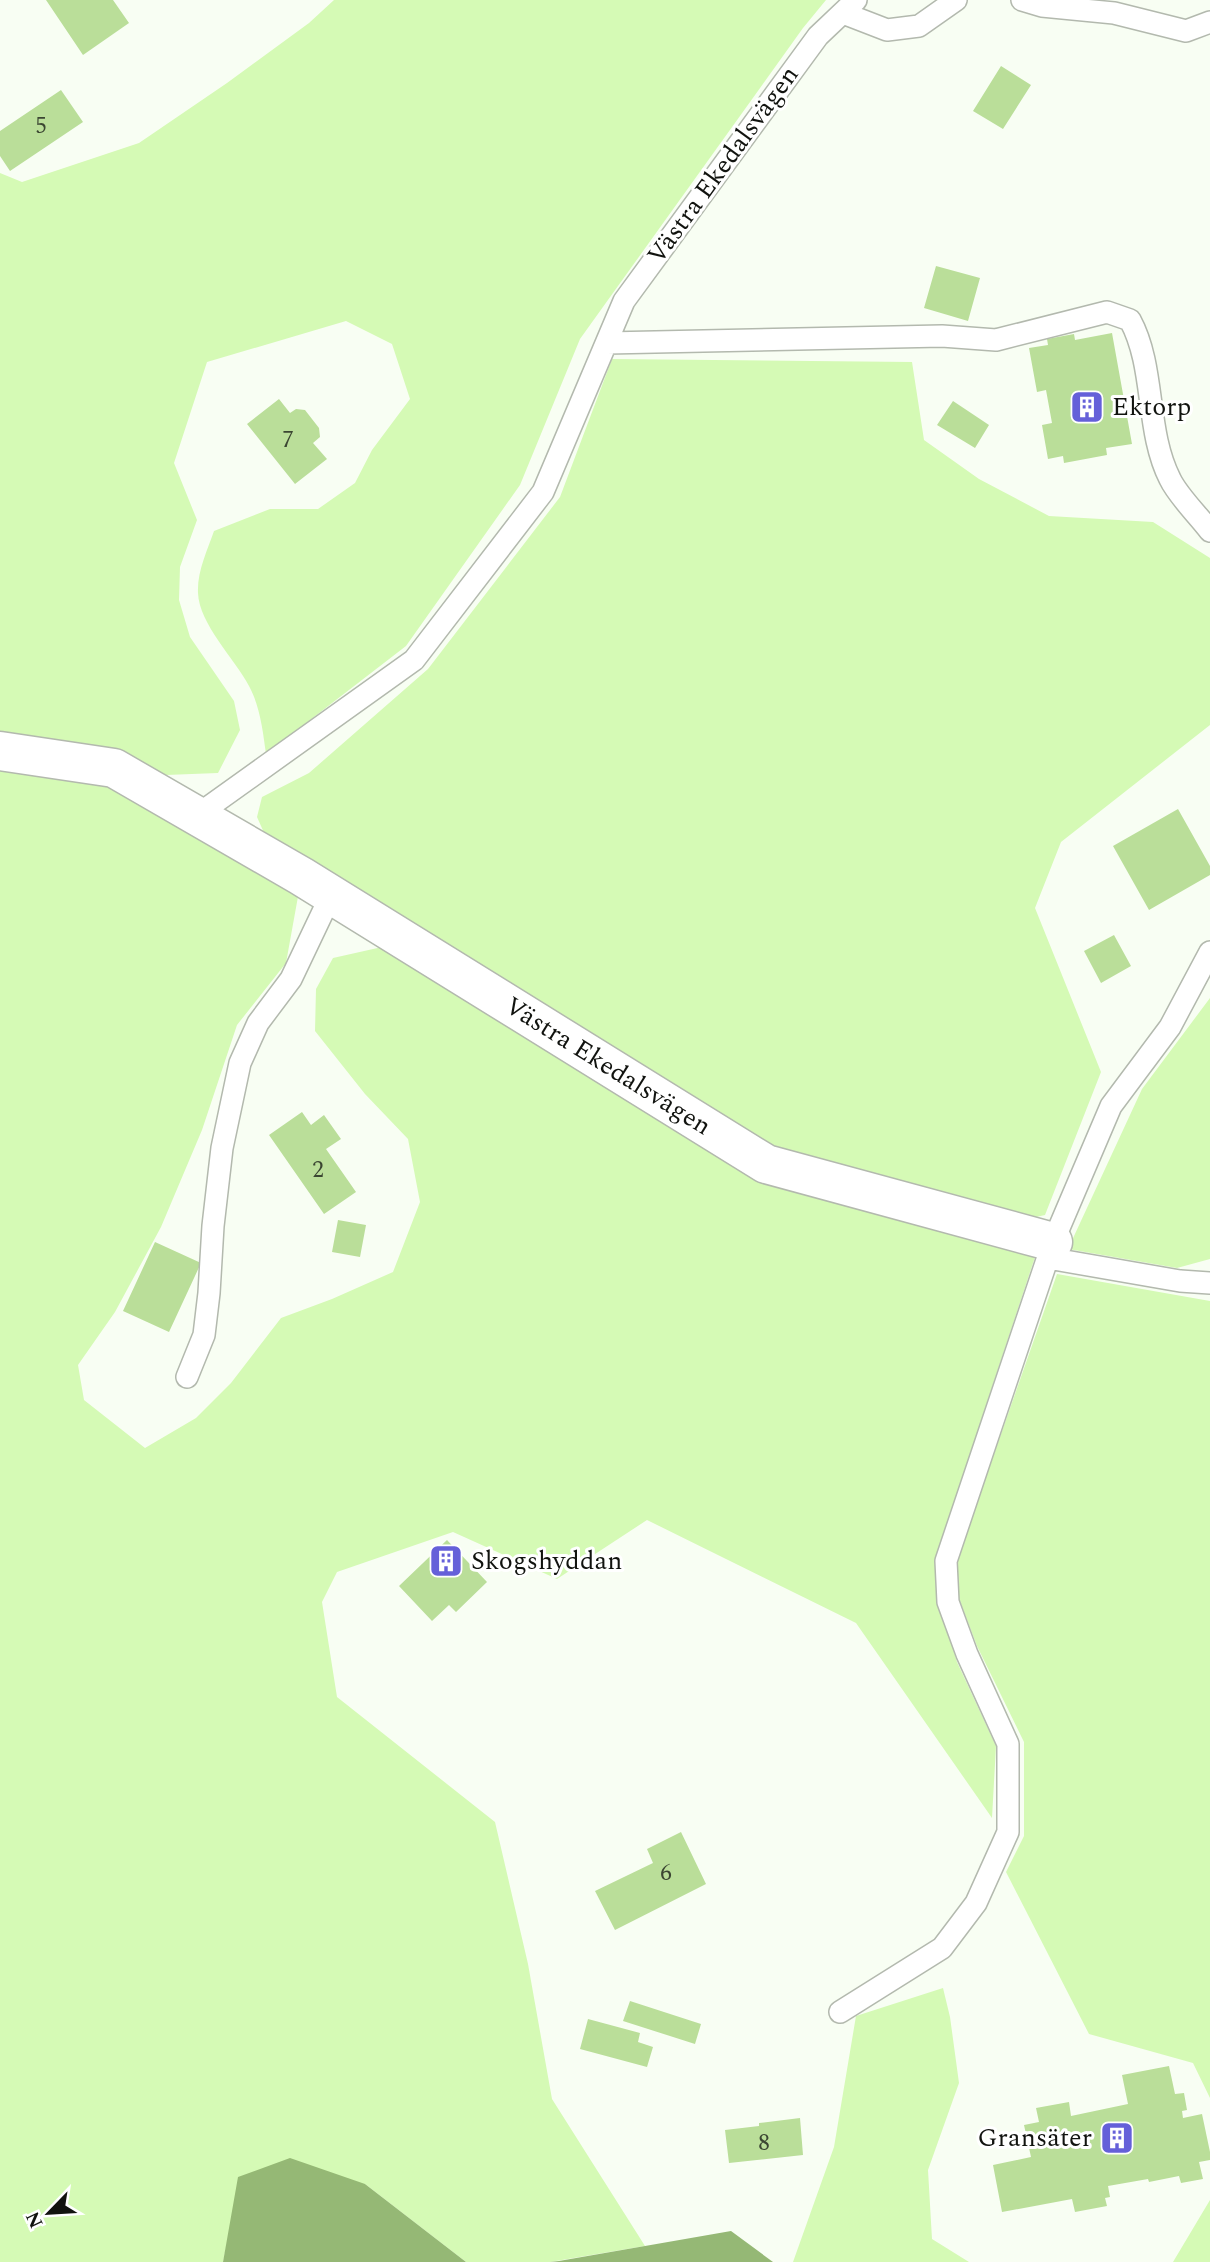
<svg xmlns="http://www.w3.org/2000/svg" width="1210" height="2262" font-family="Spectral,serif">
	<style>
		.green { fill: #d5fab5 }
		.water { fill: #95b875 }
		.building { fill: #bade99 }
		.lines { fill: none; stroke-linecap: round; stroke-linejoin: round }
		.lane-casing { stroke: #b3b9ae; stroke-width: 24 }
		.street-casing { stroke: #b3b9ae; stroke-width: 41 }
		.lane { stroke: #fff; stroke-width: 21 }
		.street { stroke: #fff; stroke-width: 38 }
		.labels { text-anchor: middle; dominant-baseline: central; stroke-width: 6; stroke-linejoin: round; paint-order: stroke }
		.number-label { font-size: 23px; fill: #3b4632 }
		.street-label { font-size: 26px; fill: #11130f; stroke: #fff }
		.poi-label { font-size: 26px; fill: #11130f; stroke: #fff; text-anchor: start }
	</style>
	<rect width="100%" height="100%" fill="#f8fef3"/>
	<!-- green -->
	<path class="green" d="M334,0H826L803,28L580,339L520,485L406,646L266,754C263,732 260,706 249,686C235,659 199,624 198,593C197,572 207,551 214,531L270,509H318L355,483L372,450L410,399L392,344L346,321L207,362L174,463L197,520L180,567L179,600L190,637L234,701L240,730L218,773L166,775L113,751L0,733V173L22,182L139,143L227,83L309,23Z
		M612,359L912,362L924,440L979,479L1049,516L1153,522L1210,558V725L1061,842L1035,908L1101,1072L1045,1215L1023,1220L774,1155L265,835L257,817L262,797L309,773L428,669L560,497Z
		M0,763L110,776L299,891L286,963L237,1025L202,1130L161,1227L115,1312L78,1365L84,1400L145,1448L196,1418L231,1383L281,1318L332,1299L393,1272L420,1202L408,1139L365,1094L315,1031L316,989L333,958L382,947L762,1179L1037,1251L937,1554L939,1600L957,1662L996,1746L992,1818L856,1623L647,1520L557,1579L453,1532L337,1572L322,1602L337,1697L495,1822L528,1964L552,2099L645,2246L550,2262H466L365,2184L228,2238L223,2262H0Z
		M1210,998V1259L1177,1268L1068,1249L1142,1089Z
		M1057,1274L1210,1301V2098L1193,2063L1089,2034L1006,1872L1024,1836V1742L977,1646L958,1596V1557Z
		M943,1988L950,2017L959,2083L928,2170L932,2239L969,2262H793L834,2147L856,2016Z
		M1210,2200V2262H1173Z"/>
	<!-- water -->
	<path class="water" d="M290,2158L365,2184L466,2262H223L238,2177Z
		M731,2231L773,2262H550L559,2261Z"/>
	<!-- building -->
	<path class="building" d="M46,0H113L129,23L83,55Z
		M1001,66L1031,85L1003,129L973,111Z
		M61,90L83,122L10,171L0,156V131Z
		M936,266L980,278L968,321L924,308Z
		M1112,333L1132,444L1106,448L1107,455L1064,463L1063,456L1048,459L1042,425L1052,423L1046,390L1037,392L1029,348L1048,345L1047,339L1074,334L1075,340Z
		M279,399L290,413L296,409L305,410L319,428L320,437L313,443L327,459L295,484L247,424Z
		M953,401L989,425L975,448L937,425Z
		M1178,809L1210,866V875L1149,910L1113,846Z
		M1114,935L1131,966L1101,983L1084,951Z
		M302,1112L311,1125L324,1115L341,1139L326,1149L356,1192L324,1214L269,1135Z
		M338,1220L366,1225L360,1257L332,1252Z
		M155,1242L201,1263L169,1332L123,1311Z
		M447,1540L487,1582L456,1612L449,1605L432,1621L399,1586Z
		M681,1832L706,1884L615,1930L595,1891L653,1863L647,1849Z
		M630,2001L701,2024L695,2044L623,2021Z
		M588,2019L640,2033L638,2042L653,2047L647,2067L580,2049Z
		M1169,2066L1175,2094L1184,2093L1187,2110L1182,2111L1183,2118L1202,2114L1210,2152V2160L1199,2162L1203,2179L1181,2183L1179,2176L1149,2182L1148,2179L1108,2186L1110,2197L1105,2198L1107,2206L1075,2212L1072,2199L1002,2212L993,2165L1031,2157L1024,2125L1039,2122L1036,2108L1069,2102L1071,2116L1128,2104L1122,2075Z
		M800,2118L803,2155L729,2163L725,2130L759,2126V2123Z"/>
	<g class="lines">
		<defs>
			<path id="lane" d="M1022,0L1042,6L1114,13L1186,31L1210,22
				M843,13L887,30L919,26L956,0
				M607,343L942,336L996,340L1107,312L1130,320C1156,368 1145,430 1170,479C1178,496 1198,515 1210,531
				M196,816L414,660L543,492L624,301L818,36L856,0
				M1048,1258L1180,1281L1210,1283
				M187,1377L204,1335L209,1293L213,1226L222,1148L240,1063L258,1023L291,979L331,895
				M840,2012L942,1948L976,1903L1008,1832V1744L967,1654L948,1602L946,1561L1053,1242L1111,1106L1170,1027L1210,952"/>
			<path id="street" d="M0,751L114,768L301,876L766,1164L1053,1242"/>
		</defs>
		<!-- lane casing -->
		<use href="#lane" class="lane-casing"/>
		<!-- street casing -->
		<use href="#street" class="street-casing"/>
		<!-- lane -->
		<use href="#lane" class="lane"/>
		<!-- street -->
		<use href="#street" class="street"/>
	</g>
	<!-- icons -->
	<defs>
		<symbol id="building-square" viewBox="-11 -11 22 22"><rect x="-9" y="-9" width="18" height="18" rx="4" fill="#6560d9" stroke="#fff"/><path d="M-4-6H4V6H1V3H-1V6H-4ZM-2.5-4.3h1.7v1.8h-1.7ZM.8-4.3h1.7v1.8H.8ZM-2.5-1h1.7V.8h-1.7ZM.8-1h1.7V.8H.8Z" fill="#fff"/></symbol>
	</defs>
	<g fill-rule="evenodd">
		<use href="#building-square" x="1068" y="388" width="38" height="38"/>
		<use href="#building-square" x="427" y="1542" width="38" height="38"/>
		<use href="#building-square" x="1098" y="2119" width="38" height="38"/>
	</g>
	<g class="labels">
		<!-- number labels -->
		<g class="number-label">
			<text x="41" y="126">5</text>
			<text x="288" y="440">7</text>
			<text x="318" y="1170">2</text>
			<text x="666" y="1873">6</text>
			<text x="764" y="2143">8</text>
		</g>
		<!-- street labels -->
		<g class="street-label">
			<text transform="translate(723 165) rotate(-54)">Västra Ekedalsvägen</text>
			<text transform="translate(608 1066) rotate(32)">Västra Ekedalsvägen</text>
		</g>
		<!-- poi labels -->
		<g class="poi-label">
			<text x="1112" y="407">Ektorp</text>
			<text x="471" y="1561">Skogshyddan</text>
			<text x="1092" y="2138" text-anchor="end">Gransäter</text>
		</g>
	</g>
	<!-- north arrow -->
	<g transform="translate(49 2213) rotate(245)" stroke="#ffffff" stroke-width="5" paint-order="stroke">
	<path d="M0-5L12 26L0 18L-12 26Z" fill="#11130f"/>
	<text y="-10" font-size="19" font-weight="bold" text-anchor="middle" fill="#11130f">N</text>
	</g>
</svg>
